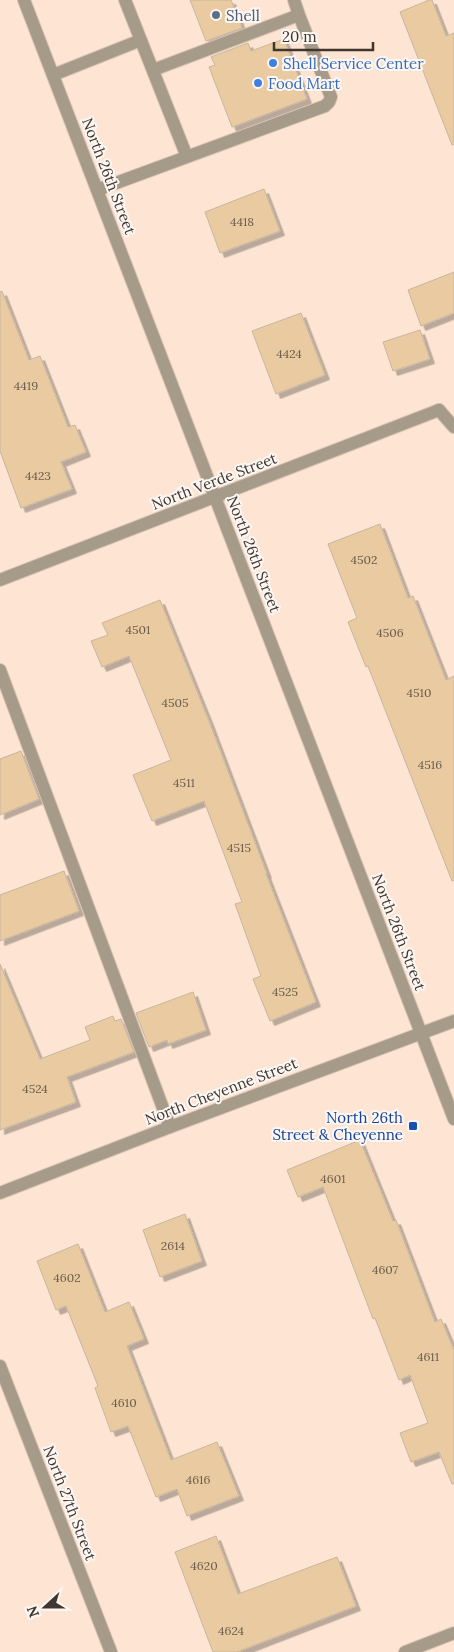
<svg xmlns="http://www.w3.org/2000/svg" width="454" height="1652" font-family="Lora,serif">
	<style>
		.building { fill: #eacba1; stroke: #c6b69f; filter: url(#shadow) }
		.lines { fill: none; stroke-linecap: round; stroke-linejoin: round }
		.service-casing { stroke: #d8c2b2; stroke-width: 14 }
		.minor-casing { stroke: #d8c2b2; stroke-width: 14 }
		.tertiary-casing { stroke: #d8c2b2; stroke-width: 14 }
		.service { stroke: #a69a88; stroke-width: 12 }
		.minor { stroke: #a69a88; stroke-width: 12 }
		.tertiary { stroke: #a69a88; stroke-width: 12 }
		.service-dot { fill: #5c6f8a; stroke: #fcf7f3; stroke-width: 2 }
		.shop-dot { fill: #3f7fe0; stroke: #fcf7f3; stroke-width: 2 }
		.transit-dot { fill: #1a4fb4; stroke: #fcf7f3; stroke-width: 2 }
		.labels { text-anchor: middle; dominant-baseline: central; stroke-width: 4; stroke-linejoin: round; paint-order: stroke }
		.number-label { font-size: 12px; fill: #6a5b4c }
		.service-label { font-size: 15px; fill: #4e5e75; stroke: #fcf7f3; text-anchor: start }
		.shop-label { font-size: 15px; fill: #366cbe; stroke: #fcf7f3; text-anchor: start }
		.street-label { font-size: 15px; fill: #40362f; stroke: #fcf7f3 }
		.transit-label { font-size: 15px; fill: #164399; stroke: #fcf7f3; text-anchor: end }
	</style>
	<defs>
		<filter id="shadow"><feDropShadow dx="4.5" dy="4.5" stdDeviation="0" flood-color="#0004"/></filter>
	</defs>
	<rect width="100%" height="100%" fill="#fee5d3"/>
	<!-- building -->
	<path class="building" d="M190,0H231L242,28L206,41Z
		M429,0H432L446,36L454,33V144L452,145L400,12Z
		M284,39L307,99L232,127L209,67L215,65L211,57L248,43L251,51Z
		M264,189L280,231L220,253L205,212Z
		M454,272V313L421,326L408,290Z
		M2,291L29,360L40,356L68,427L75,425L86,452L61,462L72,489L21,508L0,451V292Z
		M301,313L325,375L276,394L252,331Z
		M420,330L430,359L393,371L383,342Z
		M380,524L408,598L413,596L446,680L454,676V880L452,881L368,666L366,667L348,622L357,618L328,544Z
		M160,600L209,721L267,874H266L316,1002L270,1021L253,979L261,976L235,904L242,902L204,801L152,821L133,775L171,760L129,656L102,667L91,641L108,635L102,623Z
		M21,751L39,799L0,815V759Z
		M64,871L79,911L0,941V895Z
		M0,964L40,1059L90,1040L85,1027L113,1016L115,1021L121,1019L134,1052L67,1077L76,1102L0,1130Z
		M193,992L206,1030L168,1044L167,1040L149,1047L136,1013Z
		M360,1140L393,1221L396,1220L435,1322L441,1319L454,1350V1484H452L439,1452L411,1462L400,1433L428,1423L410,1375L399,1380L375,1318L373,1319L323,1187L298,1197L287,1170Z
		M185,1214L202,1261L160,1277L143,1230Z
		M78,1244L105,1312L129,1302L144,1339L127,1346L171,1460L217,1442L239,1496L187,1516L177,1489L156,1497L128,1426L111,1432L95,1388L98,1386L66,1306L56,1310L37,1261Z
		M216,1536L238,1594L337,1557L356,1606L237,1652H213L175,1552Z"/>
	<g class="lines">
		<defs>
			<path id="service" d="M125,0L187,157
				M153,70L299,15L294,0
				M53,75L141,40
				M97,190L325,106L329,102L331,97L299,15
				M439,410L454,427
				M0,670L170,1127"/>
			<path id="minor" d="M0,580L439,410
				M0,1193L170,1127L454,1021
				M0,1366L111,1652
				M405,1652L454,1633"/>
			<path id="tertiary" d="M24,0L454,1119"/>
		</defs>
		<!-- service casing -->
		<use href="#service" class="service-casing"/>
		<!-- minor casing -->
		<use href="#minor" class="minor-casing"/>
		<!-- tertiary casing -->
		<use href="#tertiary" class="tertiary-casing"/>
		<!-- service -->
		<use href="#service" class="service"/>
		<!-- minor -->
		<use href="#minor" class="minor"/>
		<!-- tertiary -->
		<use href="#tertiary" class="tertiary"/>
	</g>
	<!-- markers -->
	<circle class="service-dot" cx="216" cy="15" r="5"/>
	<g class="shop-dot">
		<circle cx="273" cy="63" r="5"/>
		<circle cx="258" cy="83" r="5"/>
	</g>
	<rect class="transit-dot" x="408" y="1121" width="10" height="10" rx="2.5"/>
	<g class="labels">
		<!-- number labels -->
		<g class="number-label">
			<text x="242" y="221">4418</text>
			<text x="289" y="353">4424</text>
			<text x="26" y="385">4419</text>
			<text x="38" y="475">4423</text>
			<text x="364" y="559">4502</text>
			<text x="138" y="629">4501</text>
			<text x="390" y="632">4506</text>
			<text x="419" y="692">4510</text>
			<text x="175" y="702">4505</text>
			<text x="430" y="764">4516</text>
			<text x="184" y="782">4511</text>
			<text x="239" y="847">4515</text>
			<text x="285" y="991">4525</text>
			<text x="35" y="1088">4524</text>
			<text x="333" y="1178">4601</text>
			<text x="173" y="1245">2614</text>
			<text x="385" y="1269">4607</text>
			<text x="67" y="1277">4602</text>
			<text x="428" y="1356">4611</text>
			<text x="124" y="1402">4610</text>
			<text x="198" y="1479">4616</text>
			<text x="204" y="1565">4620</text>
			<text x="231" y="1630">4624</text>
		</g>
		<!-- service labels -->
		<g class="service-label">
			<text x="226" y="15">Shell</text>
		</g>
		<!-- shop labels -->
		<g class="shop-label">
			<text x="283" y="63">Shell Service Center</text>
			<text x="268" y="83">Food Mart</text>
		</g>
		<!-- street labels -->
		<g class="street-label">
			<text transform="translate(109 176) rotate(69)">North 26th Street</text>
			<text transform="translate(214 481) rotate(-21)">North Verde Street</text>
			<text transform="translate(254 554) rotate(69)">North 26th Street</text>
			<text transform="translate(399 932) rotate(69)">North 26th Street</text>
			<text transform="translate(221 1091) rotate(-21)">North Cheyenne Street</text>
			<text transform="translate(70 1503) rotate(69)">North 27th Street</text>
		</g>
		<!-- transit labels -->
		<g class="transit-label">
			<text x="403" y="1117">North 26th<tspan x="403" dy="17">Street &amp; Cheyenne</tspan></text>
		</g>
	</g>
	<!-- north arrow -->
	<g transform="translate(45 1607) rotate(249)" stroke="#fcf7f3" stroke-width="4" paint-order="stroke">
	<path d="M0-4L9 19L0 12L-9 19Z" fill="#40362f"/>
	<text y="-8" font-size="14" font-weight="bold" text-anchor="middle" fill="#40362f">N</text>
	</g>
	<!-- scale -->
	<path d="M274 42v8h99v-8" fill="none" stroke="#40362f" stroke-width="2.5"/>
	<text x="282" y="42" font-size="15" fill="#40362f" stroke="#fcf7f3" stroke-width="4" paint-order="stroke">20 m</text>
</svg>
